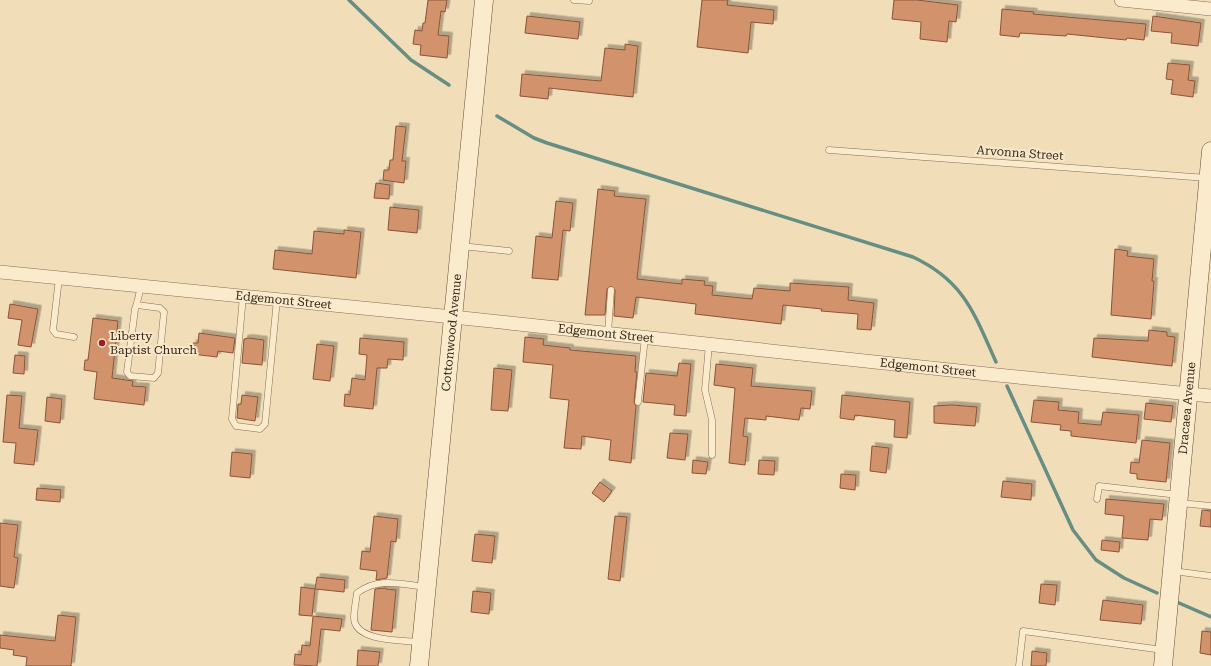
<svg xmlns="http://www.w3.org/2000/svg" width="1211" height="666" font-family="'Roboto Serif',serif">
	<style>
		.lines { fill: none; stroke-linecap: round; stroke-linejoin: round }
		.stream { stroke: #668e82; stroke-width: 3.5 }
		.building { fill: #d2926c; stroke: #895437; filter: url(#shadow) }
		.lane-casing { stroke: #886d53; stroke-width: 7 }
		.street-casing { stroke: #886d53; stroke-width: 14 }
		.secondary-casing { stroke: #694e37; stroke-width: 19 }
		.lane { stroke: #fbebcd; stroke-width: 6 }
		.street { stroke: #fbebcd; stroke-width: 13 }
		.secondary { stroke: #fbebcd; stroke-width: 18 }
		.poi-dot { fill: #9b1f25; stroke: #f8e8c9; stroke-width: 1.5 }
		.labels { text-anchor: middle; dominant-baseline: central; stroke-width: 4; stroke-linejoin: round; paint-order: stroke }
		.street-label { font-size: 12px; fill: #362619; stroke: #f8e8c9 }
		.poi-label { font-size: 12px; fill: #362619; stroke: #f8e8c9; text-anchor: start }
	</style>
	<defs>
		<filter id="shadow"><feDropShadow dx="3.5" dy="-3.5" stdDeviation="0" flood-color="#0004"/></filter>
	</defs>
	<rect width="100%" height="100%" fill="#f1deb9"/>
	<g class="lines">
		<!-- stream -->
		<path class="stream" d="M349,0L411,60L449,85
			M497,116L534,138L547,143L913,257C964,281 974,313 996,362
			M1007,386L1073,530L1096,560L1124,578L1157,593
			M1179,603L1211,617"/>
	</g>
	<!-- building -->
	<path class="building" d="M428,0H447L445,12L441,11L438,35L449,36L447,58L420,55L421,45L413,44L415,30L422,31L423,23H425Z
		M702,0H728L727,5L774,10L773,24L751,22L748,53L697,47Z
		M894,0H917L958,5L956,22L949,21L947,42L920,39L921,22L892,19Z
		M1002,9L1034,12L1033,14L1146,24L1144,40L1127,38L1126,40L1067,34L1066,36L1020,33L1019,37L1000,35Z
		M527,16L580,22L578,39L525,33Z
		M1153,16L1201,23L1198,46L1171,43L1172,33L1151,31Z
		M625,44L638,46L633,97L549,88L548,99L520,96L522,74L601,81L605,48L625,50Z
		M1168,63L1190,65L1188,80L1195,81L1193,97L1171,94L1173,80L1166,79Z
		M396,126L406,127L402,161H406L404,183L383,180L384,170H389L390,160H393Z
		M376,183L390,185L389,199L374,198Z
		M598,189L615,191L614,196L646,199L637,279L682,284V279L705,281L704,285L713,286L712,295L752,299L754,288L790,291V283L849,287L848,300L874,303L871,330L857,329L858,314L821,311L822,309L783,305L781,324L695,314L696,304L636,297L633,318L614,316L615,290L611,286L607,289L605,315H585Z
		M556,201L573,203L570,231L563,230L558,280L532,278L536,236L552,238Z
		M390,207L419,210L417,233L388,230Z
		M344,230L361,232L356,278L273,269L275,250L312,254L314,231L344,234Z
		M1115,249L1128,251L1127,256L1154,259L1152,281H1154L1151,319L1111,315Z
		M10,304L38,309L31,347L18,345L22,320L8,318Z
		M93,318L118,321L112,378L133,381L132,386L146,387L144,405L94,399L97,372L84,370L85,360H88Z
		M1149,330L1167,332V336L1175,337L1172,366L1092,357L1094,338L1148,341Z
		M199,333L235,338L233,353L218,351L217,357L192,354L193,343H198Z
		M525,337L544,339L543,345L570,348V350L636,356L635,372H637L634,402L636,406L631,463L609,460L611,440L582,436L581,449L564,448L569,400L550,398L553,365L523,362Z
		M249,338L264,340L262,365L242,363L244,339Z
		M360,338L404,342L403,360L388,359L387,368H377L373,409L344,406L345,394L350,395L352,378L365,380L367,355L359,354Z
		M317,344L334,346L330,381L313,379Z
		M15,355L25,356L24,374L13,373Z
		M679,363L691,364L686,416L674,415L675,405L643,402L646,373L677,376Z
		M716,364L753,368L751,386L812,391L810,409L801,408L799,420L766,416V420L745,418L743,436L748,437L745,465L729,463L735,388L714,385Z
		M494,368L512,370L508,411L491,410Z
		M7,395L22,396L19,428L38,430L34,465L14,463L16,443L3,442Z
		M242,395L258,397L255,421L237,418L238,404H241Z
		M842,395L910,402L907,438L894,437L895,420L855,415L854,420L840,418Z
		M47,397L62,399L60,423L45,421Z
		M1034,400L1059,402L1058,410L1079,412L1078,423L1101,425L1103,412L1139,415L1136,443L1071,436V431L1060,430L1061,425L1031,422Z
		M1146,403L1173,406L1171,422L1144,419Z
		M952,405L977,407L975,426L934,423V406Z
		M670,433L688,434L685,460L667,458Z
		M1142,440L1170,443L1166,482L1137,479V474L1130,473L1131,462L1139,463Z
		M872,446L889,448L886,473L870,471Z
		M232,452L252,454L250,478L230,476Z
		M693,460L708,462L706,474L692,473Z
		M759,460L775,461L774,475L758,474Z
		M841,474L856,475L855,490L840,488Z
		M1003,481L1032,484L1031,500L1001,497Z
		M600,482L612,491L604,502L592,493Z
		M37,488L61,490L60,502L36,500Z
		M1106,499L1164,504L1162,520L1150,519L1148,540L1122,538L1124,516L1105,514Z
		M1202,510L1211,511V527L1200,526Z
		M374,516L398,519L396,542L391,541L387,578L376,580L377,571L360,569L362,551L370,552Z
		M615,516L627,517L620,581L608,579Z
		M0,523L18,525L14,557L18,558L14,588L0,586Z
		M475,534L495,536L492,563L472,561Z
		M1102,540L1120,542L1119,552L1101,550Z
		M317,577L345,580L344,592L315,589Z
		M1041,584L1057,585L1055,605L1039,603Z
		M301,587L315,589L312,616L299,615Z
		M386,588V589L396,590L392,632L371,630L375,589Z
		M473,591L491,593L489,614L471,612Z
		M1103,600L1143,605L1141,624L1100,620Z
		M58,615L76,617L71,666H26L27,657L13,655L14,650L0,648V635L55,641Z
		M313,616L342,619L340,631L321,629L317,666L294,665L295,654L301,655L302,645L310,646Z
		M1202,631L1211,632V655L1200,653Z
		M358,650L380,652L378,666H357Z
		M1032,651L1047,653L1046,666H1031Z"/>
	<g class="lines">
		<defs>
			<path id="lane" d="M574,0L589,1V0
				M829,150L1207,178
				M461,246L509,251
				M59,278L53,330L56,334L74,337
				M243,296L232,419L236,426L260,429L265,424L277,299
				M137,305L160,308L164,312L158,373L154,378L130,376L127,372L135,309C138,301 139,294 141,286
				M608,333L611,290
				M709,344L705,390L712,420V455
				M638,402L645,337
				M1097,499L1099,486L1178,495
				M1180,503L1211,506
				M1173,571L1211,576
				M419,642C402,640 355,642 354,618C354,610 356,601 357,593C379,577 400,584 425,587
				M1019,666L1023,631L1163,650"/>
			<g id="street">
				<path d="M1121,0L1211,9"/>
				<path id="s1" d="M0,272L453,317L997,375L1211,396"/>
			</g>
			<g id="secondary">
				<path id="s2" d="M419,666L484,0"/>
				<path id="s3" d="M1163,666L1211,151"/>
			</g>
		</defs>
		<!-- lane casing -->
		<use href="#lane" class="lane-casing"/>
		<!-- street casing -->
		<use href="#street" class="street-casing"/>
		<!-- secondary casing -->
		<use href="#secondary" class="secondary-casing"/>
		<!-- lane -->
		<use href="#lane" class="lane"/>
		<!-- street -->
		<use href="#street" class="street"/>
		<!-- secondary -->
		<use href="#secondary" class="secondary"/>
	</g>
	<!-- markers -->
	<circle class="poi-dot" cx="102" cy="343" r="4"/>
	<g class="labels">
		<!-- street labels -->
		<g class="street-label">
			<text transform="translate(1020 153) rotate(4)">Arvonna Street</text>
			<text stroke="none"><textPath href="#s1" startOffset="285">Edgemont Street</textPath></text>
			<text stroke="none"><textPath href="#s2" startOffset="335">Cottonwood Avenue</textPath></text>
			<text stroke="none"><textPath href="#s1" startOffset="609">Edgemont Street</textPath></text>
			<text stroke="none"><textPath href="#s1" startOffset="933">Edgemont Street</textPath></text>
			<text stroke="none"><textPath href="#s3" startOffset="259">Dracaea Avenue</textPath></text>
		</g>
		<!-- poi labels -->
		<g class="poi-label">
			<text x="110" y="336">Liberty<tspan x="110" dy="14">Baptist Church</tspan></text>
		</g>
	</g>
</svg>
